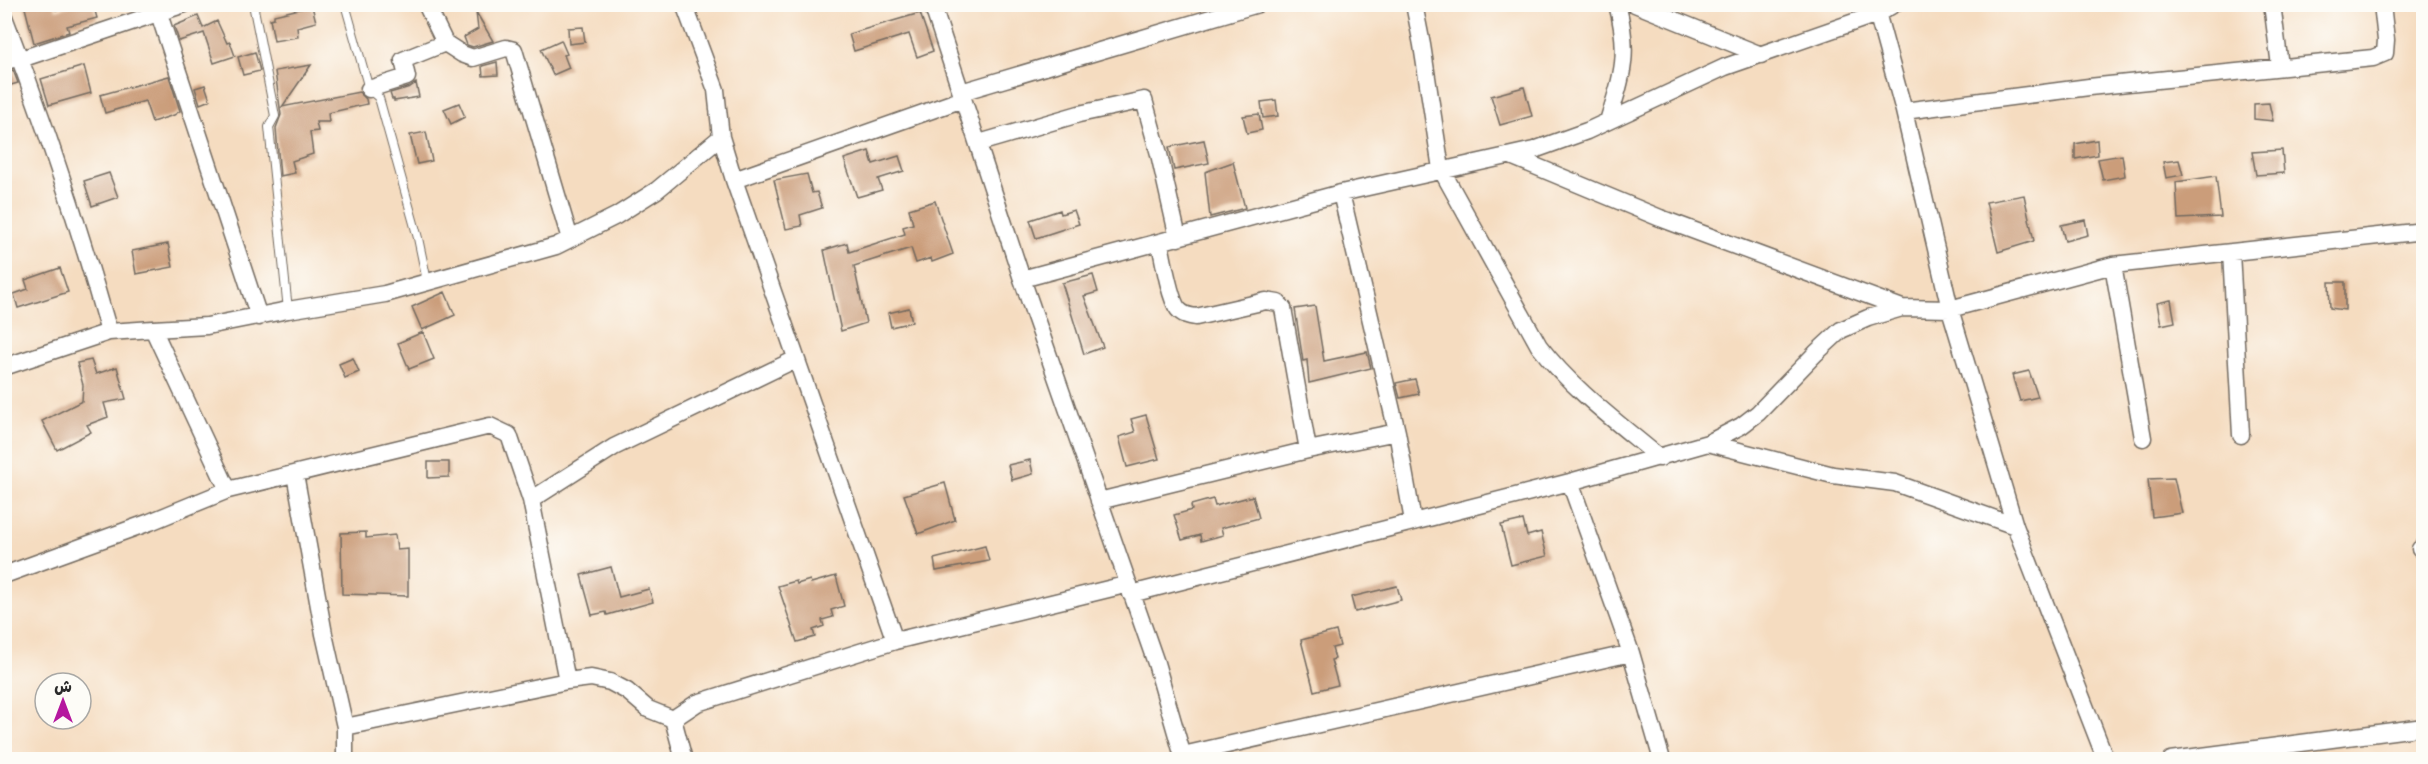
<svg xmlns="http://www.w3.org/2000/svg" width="2428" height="764" font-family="Delius,'Playpen Sans Arabic',sans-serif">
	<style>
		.building { fill: #cb9d7a }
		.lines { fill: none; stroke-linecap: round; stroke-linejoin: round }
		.lane-casing { stroke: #72695f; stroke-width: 10 }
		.street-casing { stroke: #72695f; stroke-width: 19 }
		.lane { stroke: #fff; stroke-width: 8 }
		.street { stroke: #fff; stroke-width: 16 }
	</style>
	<rect width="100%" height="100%" fill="#fdfcf7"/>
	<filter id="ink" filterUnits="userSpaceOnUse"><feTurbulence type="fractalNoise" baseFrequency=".0167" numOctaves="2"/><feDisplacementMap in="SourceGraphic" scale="12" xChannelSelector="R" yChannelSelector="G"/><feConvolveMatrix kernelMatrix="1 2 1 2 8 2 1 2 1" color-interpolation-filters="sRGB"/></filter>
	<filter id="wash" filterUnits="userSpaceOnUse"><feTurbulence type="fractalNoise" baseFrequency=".008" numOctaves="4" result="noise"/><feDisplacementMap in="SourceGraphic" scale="24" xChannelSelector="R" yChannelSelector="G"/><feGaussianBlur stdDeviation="1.35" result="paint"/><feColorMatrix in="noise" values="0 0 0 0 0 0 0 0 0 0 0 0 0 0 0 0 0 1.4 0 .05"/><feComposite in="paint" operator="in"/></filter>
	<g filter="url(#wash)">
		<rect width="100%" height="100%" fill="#f5dcc0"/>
		<g id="blocks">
			<!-- building -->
			<path class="building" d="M24,4H54L56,10L77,4H93L97,18L67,26L69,32L34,43Z
				M312,6L316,22L297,27L298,37L274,41L270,19L274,18V15Z
				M476,12L493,41L473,47L467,45L464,37L478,29Z
				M920,13L933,51L917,57L909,34L854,51L849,34Z
				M198,16L203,28L217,21L227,43L230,42L235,56L214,63L204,33L179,41L174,26Z
				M583,27L585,42L569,44L568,28Z
				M561,40L567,54L564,55L569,68L553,75L541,49Z
				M255,52L260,71L243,75L238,57Z
				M497,62L498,75L483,76L482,66Z
				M311,65L282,107L359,92L366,99L367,104L328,113L329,122H316L318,131L310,132L313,154L292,161L295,173L280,176L276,128L281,115L275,71Z
				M84,66L91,93L49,105L41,79Z
				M13,70L18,83L4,87V72Z
				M169,76L180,111L174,115L152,122L145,101L105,113L100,95Z
				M416,83L419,97L394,101V99H392L390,93L410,87Z
				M205,85L210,100L200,104L195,88Z
				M1524,87L1532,116L1500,125L1491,96Z
				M1276,100L1278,116L1263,118L1261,102Z
				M459,103L465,117L451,124L444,109Z
				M2269,103L2273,121L2254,119V104Z
				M1259,114L1262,130L1247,133L1243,116Z
				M426,132L432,161L417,164L410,135Z
				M1204,140L1209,163L1174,170L1169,147Z
				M2097,140L2098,155L2075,159V144Z
				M2282,150L2284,173L2256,175L2252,152Z
				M869,151L873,164L899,156L904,171L878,179L882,190L857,197L844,159Z
				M2122,155L2125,176L2103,180L2098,159Z
				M2179,160L2183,175L2166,178L2163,162Z
				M1233,162L1245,208L1210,217L1205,172Z
				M109,173L118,197L92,206L84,181Z
				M807,174L812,193L817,192L822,208L800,215L802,226L786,229L774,180Z
				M2216,176L2221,217L2178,219L2176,182Z
				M2024,195L2034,241L1998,252L1986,202Z
				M935,201L953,254L932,262L931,258L916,263L911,248L854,266L866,323L841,331L824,250L847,243L849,252L905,234L903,227L913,224L909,209Z
				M1060,210L1061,214L1074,210L1079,224L1036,238L1030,220Z
				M2085,220L2088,235L2065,241L2061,225Z
				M168,244L173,267L136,274L132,251Z
				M60,268L68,292L18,308L14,294L28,289L25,280Z
				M1093,275L1098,292L1084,296L1103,347L1084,354L1062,283Z
				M2329,282H2345V310L2330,308Z
				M445,292L455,315L422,330L412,307Z
				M2171,300L2175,322L2161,325L2157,303Z
				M1315,306L1324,361L1367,352L1371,368L1309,383L1307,360L1303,361L1295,309Z
				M909,308L912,322L891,327L888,313Z
				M423,332L434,359L409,369L398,343Z
				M353,358L359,372L345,378L339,364Z
				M91,360L96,374L117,367L126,399L104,403L108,417L87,425L91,432L57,450L42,421L82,401L83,385L77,363Z
				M2029,371L2038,397L2020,401L2012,375Z
				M1415,379L1419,394L1400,398L1396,383Z
				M1146,415L1159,459L1127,467L1119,437L1135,432L1131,419Z
				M1030,460L1033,474L1012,480L1008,465Z
				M428,462H449V477L428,478Z
				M2174,478L2182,513L2152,517L2148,479Z
				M945,483L955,520L918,534L904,495Z
				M1253,496L1259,518L1221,528L1223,535L1201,541L1200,535L1182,540L1174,515L1192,510L1191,505L1213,499L1215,506Z
				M1523,520L1527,536L1541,532L1547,556L1511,565L1501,525Z
				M366,532V538L395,535L397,550L408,549V596L342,594L341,533Z
				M985,546L989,561L936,571L934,559Z
				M611,567L619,597L649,589L653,602L607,615L606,612L592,615L581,575Z
				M836,576L844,606L831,610L833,617L822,620L824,626L813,630L815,637L797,642L778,586L796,581L797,584L810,580L811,583Z
				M1397,586L1401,600L1355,612L1351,597Z
				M1336,631L1340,646L1332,648L1335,659L1331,660L1338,685L1314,691L1301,640Z"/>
		</g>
	</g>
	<g filter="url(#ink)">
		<use href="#blocks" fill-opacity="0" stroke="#72695f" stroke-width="1.5"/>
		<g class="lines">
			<defs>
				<path id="lane" d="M253,4L275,116L269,127L288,310
					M345,4L369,89L379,98L418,238L427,281"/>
				<path id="street" d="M426,4L445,43L462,54L473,58L506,48L514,50L570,239
					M684,4L716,90L721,137L734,180L895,641
					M932,4L1022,279L1156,663L1184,760
					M1414,4L1422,45L1441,169L1539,346C1573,390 1617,422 1660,458
					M1635,4L1761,55
					M2272,4L2280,66
					M1875,5L1904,111L1950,309L2015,526L2106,760
					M159,14L259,317
					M4,17C44,120 79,226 109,332
					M4,62L16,58L21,59L185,4
					M369,89L407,77L403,60L445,43
					M961,92L1258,4
					M1904,111L2089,87L2373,58L2385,53L2386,40L2382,4
					M1608,121C1623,74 1630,53 1617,4
					M979,143L1079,114L1144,100L1159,154L1178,238
					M1511,156L1660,218L1902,308
					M734,180L963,99
					M1341,193L1397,432L1413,521
					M1160,243C1163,258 1170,299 1178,309C1183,315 1189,316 1196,317L1266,301L1278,303L1283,308L1308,450
					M2231,252L2241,435
					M2113,265L2143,438
					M1022,279L1341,193L1534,150L1587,131L1725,67L1877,14L1894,4
					M153,329L207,326L288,310L385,294L556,246L616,216L657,190L721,137
					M4,367L109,332L153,329L228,490L490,426L509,435L531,500L567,681
					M1708,443L1833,475L1895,483L2015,526
					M295,474L324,634L345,727V760
					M1570,482L1631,653L1662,760
					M531,500L614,447L796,359
					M1099,501L1308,450L1397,432
					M2420,549H2424
					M4,575L150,522L228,490
					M1131,594L1570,482L1708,443L1741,426L1758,413L1816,353L1841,330L1868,318L1902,308L1950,309L2113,265L2424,231
					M673,719L697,703L895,641L1129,584
					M345,727L567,681L591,678L610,682L627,691L648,709L673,719L684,760
					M1183,755L1631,653
					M2171,760L2424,727"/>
			</defs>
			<!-- lane casing -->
			<use href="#lane" class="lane-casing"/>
			<!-- street casing -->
			<use href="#street" class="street-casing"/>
			<!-- lane -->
			<use href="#lane" class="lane"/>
			<!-- street -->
			<use href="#street" class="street"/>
		</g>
	</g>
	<!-- margin -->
	<rect width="2428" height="764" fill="none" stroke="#fdfcf7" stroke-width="24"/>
	<!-- north arrow -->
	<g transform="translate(63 701)"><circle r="28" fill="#fdfcf7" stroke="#a9a8a5" stroke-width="1.5"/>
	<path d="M0-4.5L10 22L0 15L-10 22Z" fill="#b5179e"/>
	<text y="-9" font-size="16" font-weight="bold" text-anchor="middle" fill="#2b2b2b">ش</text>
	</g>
</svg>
